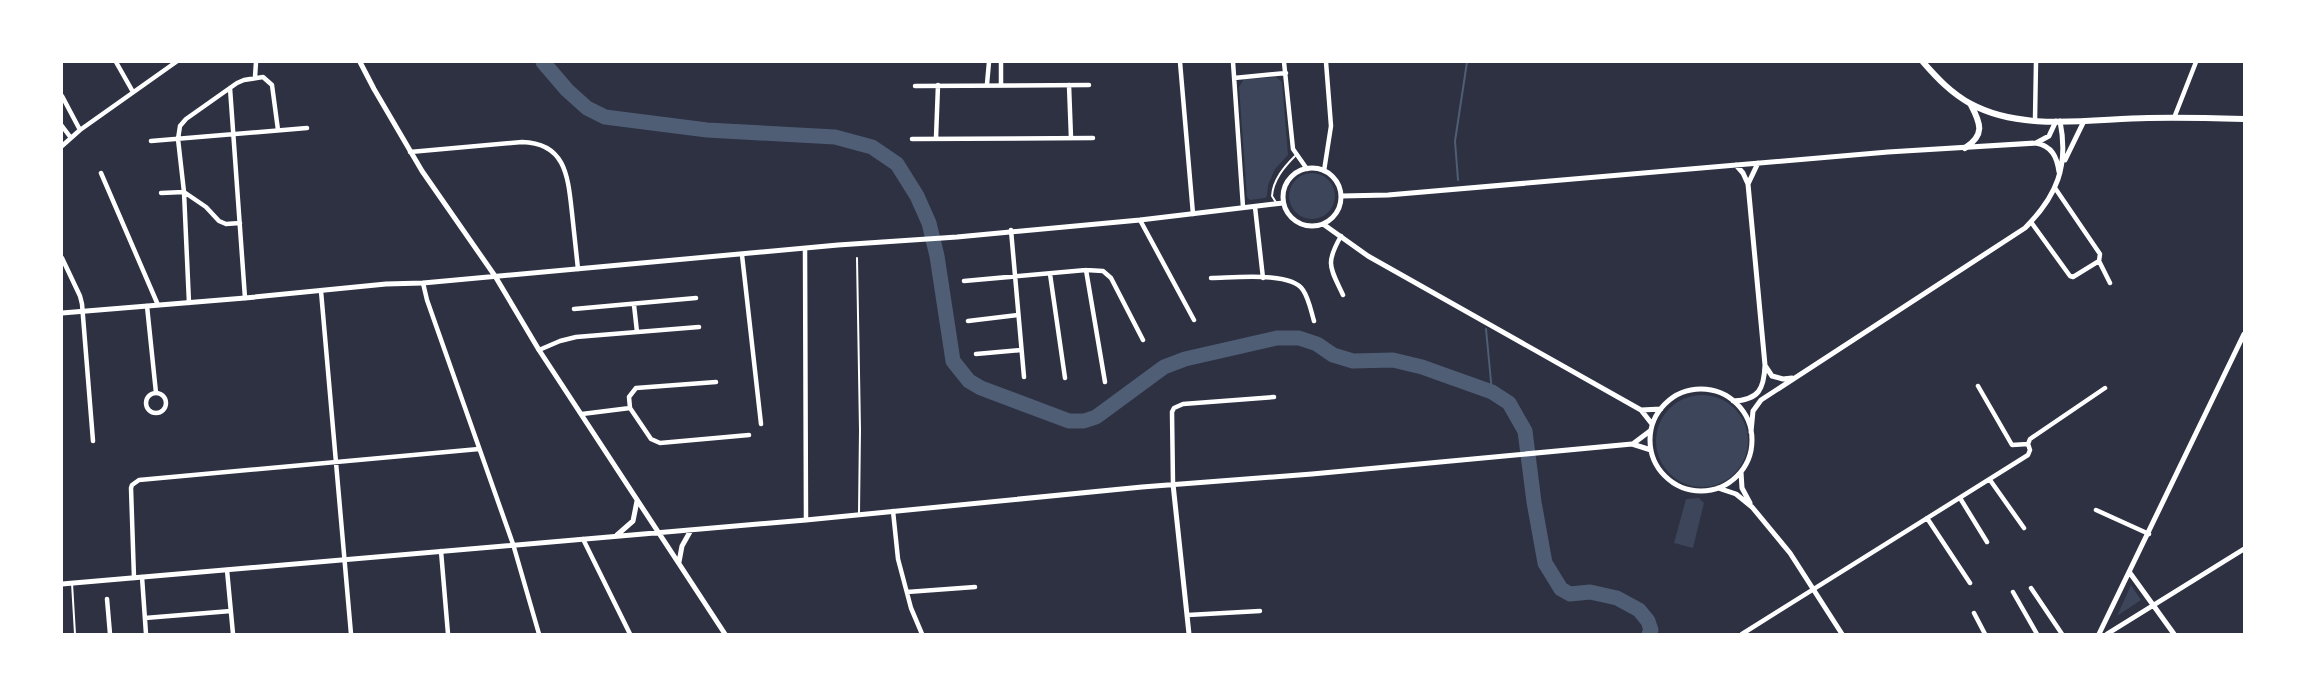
<svg xmlns="http://www.w3.org/2000/svg" width="2306" height="696" font-family="Inter,sans-serif">
	<style>
		.green { fill: #3c4559 }
		.lines { fill: none; stroke-linecap: round; stroke-linejoin: round }
		.stream { stroke: #4f5d75; stroke-width: 2 }
		.river { stroke: #4f5d75; stroke-width: 15 }
		.service { stroke: #fff; stroke-width: 2 }
		.minor { stroke: #fff; stroke-width: 4.5 }
		.tertiary { stroke: #fff; stroke-width: 5 }
		.secondary { stroke: #fff; stroke-width: 6 }
	</style>
	<rect width="100%" height="100%" fill="#2d3142"/>
	<!-- green -->
	<path class="green" d="M1276,77L1282,82L1288,155L1275,169L1268,185L1267,196L1265,198L1250,200L1247,197L1239,87L1244,79Z
		M1289 196a23 23 0 1 1 46 0a23 23 0 1 1-46 0Z
		M1656 441a46 46 0 1 1 92 0a46 46 0 1 1-92 0Z
		M1699,498L1704,503L1693,548L1674,543L1686,499Z
		M2131,585L2141,600L2117,616Z"/>
	<g class="lines">
		<!-- stream -->
		<path class="stream" d="M1458,180L1455,141L1467,62
			M1486,329L1492,392"/>
		<!-- river -->
		<path class="river" d="M543,62L567,90L587,108L605,117L707,130L835,137L872,147L897,164L917,196L929,223L937,256L953,361L969,381L981,388L1069,421H1084L1096,417L1164,367L1185,359L1277,338H1299L1317,344L1333,355L1353,361L1393,360L1422,367L1492,392L1509,403L1525,431L1534,502L1545,563L1561,589L1570,594L1590,592L1617,598L1639,610L1648,621L1651,630L1649,634"/>
		<!-- service -->
		<path class="service" d="M1277,204L1272,196C1273,180 1284,167 1295,156
			M857,258L860,430L859,513
			M72,583L75,634"/>
		<!-- minor -->
		<path class="minor" d="M116,62L133,92
			M1180,62L1193,214
			M1233,62L1243,207
			M1284,62L1293,149L1307,169
			M255,77L256,62
			M1234,78L1286,73
			M987,84L989,62
			M1001,84V62
			M1069,85L1071,138
			M915,86L1089,85
			M230,88L245,298
			M62,96L80,130
			M2174,118L2196,62
			M2035,120L2036,62
			M62,126L71,138
			M936,138L938,85
			M912,139L1093,138
			M151,141L307,128
			M62,146L80,130L176,62
			M410,152L522,142C566,143 568,177 572,213C574,231 576,250 578,269
			M1324,171L1331,126L1326,62
			M101,173L158,305
			M161,193L184,192L206,207L219,221L226,224L240,223
			M1255,207L1263,278
			M1140,220L1194,320
			M2031,222L2070,276L2073,277L2099,261L2100,254L2055,188
			M1011,230L1024,377
			M1341,236C1325,264 1330,267 1343,295
			M805,249L806,520
			M742,255L761,424
			M62,258L80,296L82,304L93,441
			M2099,261L2110,283
			M1086,270L1105,382
			M1050,274L1065,378
			M1211,278C1232,278 1291,271 1303,290C1309,299 1311,311 1314,321
			M964,281L1086,270L1103,271L1111,278L1143,340
			M423,283L427,300L513,544L539,634
			M321,291L351,634
			M189,303L184,192L178,139L180,126L186,119L237,83L244,80L263,77L272,85L278,130
			M634,305L637,332
			M147,306L156,393
			M574,309L696,298
			M968,321L1018,315
			M539,350L560,341L576,337L699,327
			M976,354L1021,350
			M1978,386L2012,445L2028,444
			M146 403a10 10 0 1 1 20 0a10 10 0 1 1-20 0Z
			M630,408L629,397L636,388L716,382
			M582,414L630,408L651,439L660,443L749,435
			M1990,480L2024,528
			M1173,484L1172,412L1174,408L1183,404L1274,397
			M1960,498L1987,542
			M2096,510L2149,534
			M893,511L898,559L911,608L922,634
			M1927,518L1970,583
			M583,539L630,634
			M441,551L448,634
			M227,570L233,634
			M142,577L146,634
			M134,578L131,488L132,485L139,480L479,449
			M2031,588L2062,634
			M907,592L975,587
			M2013,592L2037,634
			M107,599L110,634
			M1974,613L1985,634
			M1188,615L1260,611
			M145,618L231,611
			M1742,634L2028,455L2030,450L2028,444L2030,439L2105,388"/>
		<!-- tertiary -->
		<path class="tertiary" d="M360,62L374,89L422,171L495,276L539,350L725,634
			M2036,143L2049,136L2056,121
			M2065,160L2084,121
			M1283 197a29 29 0 1 1 58 0a29 29 0 1 1-58 0Z
			M1748,184L1758,163
			M1341,196L1388,195L1888,152L2036,143C2052,146 2057,157 2059,172
			M1323,224L1368,256L1641,410L1652,424
			M62,313L245,298L386,284L423,283L838,245L957,237L1140,220L1283,203
			M1766,367L1772,376L1783,379L1792,378
			M1650 440a51 51 0 1 1 102 0a51 51 0 1 1-102 0Z
			M1733,401C1759,400 1764,389 1765,365L1748,184L1743,173L1736,165
			M1641,410L1661,409
			M1751,432L1753,411L1761,400L2025,228C2057,196 2069,166 2060,121
			M1634,443L1650,431
			M1741,472L1742,488L1750,503
			M1173,484L1189,634
			M1718,488L1736,494L1752,507L1790,553L1842,634
			M617,535L633,521L637,501
			M679,562L682,546L691,530
			M2130,573L2174,634
			M62,584L806,520L1142,487L1312,474L1632,444L1651,450
			M2099,634L2244,334
			M2107,634L2244,549"/>
		<!-- secondary -->
		<path class="secondary" d="M1923,62C1937,78 1951,93 1971,104C2023,132 2091,119 2148,118C2180,117 2212,118 2244,119
			M1965,148C1985,135 1981,124 1971,105"/>
	</g>
	<!-- border -->
	<rect width="2306" height="696" fill="none" stroke="#ffffff" stroke-width="126"/>
</svg>
